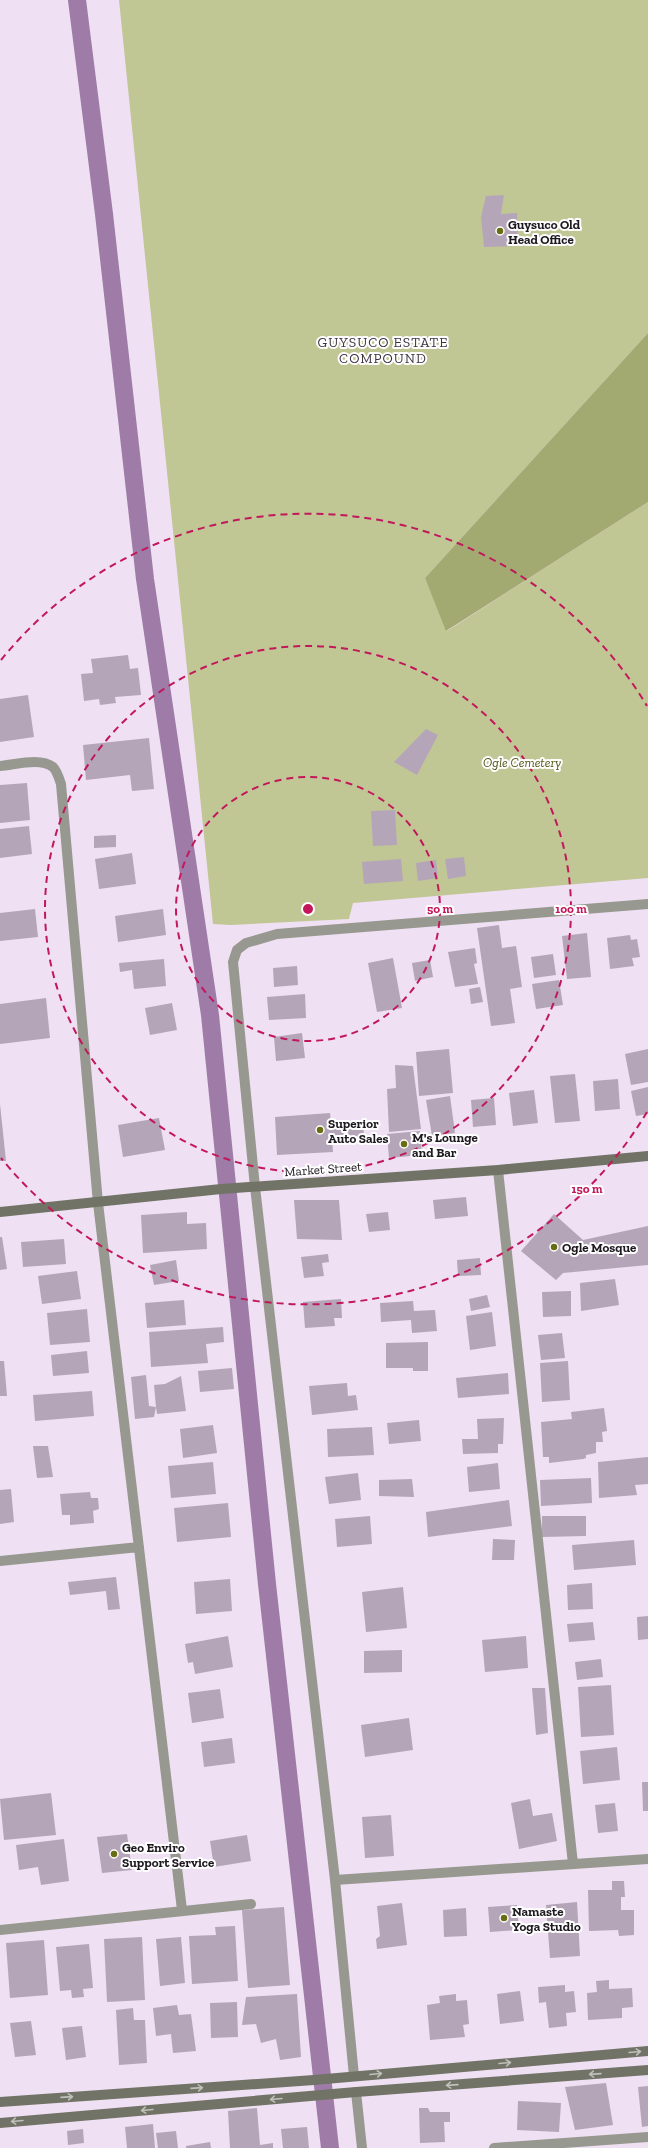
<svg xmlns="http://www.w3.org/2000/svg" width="648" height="2148" font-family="'Zilla Slab',serif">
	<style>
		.green { fill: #c0c694 }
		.forest { fill: #a2a971 }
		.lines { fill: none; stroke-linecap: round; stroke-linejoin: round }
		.canal { stroke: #9f7ca8; stroke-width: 18 }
		.building { fill: #b4a6b8 }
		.street { stroke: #97988f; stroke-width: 10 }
		.secondary { stroke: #717366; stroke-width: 10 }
		.oneway { stroke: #bfc0ba }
		.ring { fill: none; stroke: #c2185b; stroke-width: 2; stroke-dasharray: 7 5 }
		.poi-dot { fill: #676d12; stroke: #fff; stroke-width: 1.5 }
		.labels { text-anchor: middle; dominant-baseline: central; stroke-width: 4; stroke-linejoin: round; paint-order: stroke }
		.poi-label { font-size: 13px; font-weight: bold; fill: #1e181f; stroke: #fff; text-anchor: start }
		.park-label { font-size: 13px; font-style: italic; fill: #515616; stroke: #fff }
		.street-label { font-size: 13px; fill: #1e181f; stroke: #fff }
		.neighbourhood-label { font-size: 14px; letter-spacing: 1px; fill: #3e3241; stroke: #fff }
		.centre { fill: #c2185b; stroke: #fff; stroke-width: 2 }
		.ring-label { font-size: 12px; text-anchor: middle; font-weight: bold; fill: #c2185b; stroke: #fff; stroke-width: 4; stroke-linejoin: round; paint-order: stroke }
	</style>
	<rect width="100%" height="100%" fill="#efe0f3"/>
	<!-- green -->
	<path class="green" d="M119,0H648V333L425,578L447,631L648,502V878L353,903L349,919L231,925L213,924Z"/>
	<!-- forest -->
	<path class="forest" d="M648,333V502L446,631L425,578Z"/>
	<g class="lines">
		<!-- canal -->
		<path class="canal" d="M77,0L104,214L145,579L210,1015L267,1584L330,2148"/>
	</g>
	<!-- building -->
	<path class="building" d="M504,195L501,214L517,213L518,246L484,247L481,217L486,196Z
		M128,655L130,669L138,668L141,695L115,697L116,703L100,705L99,699L84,701L81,674L93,673L91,659Z
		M28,695L34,737L0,742V699Z
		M426,729L438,735L417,775L394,762Z
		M149,738L154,789L132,791L130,775L86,780L83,745Z
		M27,783L30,820L0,823V785Z
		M395,810L397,845L373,846L371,811Z
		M29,826L32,854L0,858V829Z
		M116,835V847L94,848V836Z
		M132,853L136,884L99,889L95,859Z
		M464,857L466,876L448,879L445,859Z
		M401,859L403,881L364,884L362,862Z
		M436,860L438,878L418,881L416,863Z
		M35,909L38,937L0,941V913Z
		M163,909L166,935L118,942L115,916Z
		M499,925L502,948L516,946L522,987L510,989L515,1023L491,1026L477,928Z
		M587,933L591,977L567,979L562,936Z
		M630,935L631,940L637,939L640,957L632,958L634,966L610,969L607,938Z
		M475,948L477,963L474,964L478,984L455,987L448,952Z
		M553,954L556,975L534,978L531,957Z
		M393,958L402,1008L377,1012L368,963Z
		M164,959L166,986L134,989L132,970L120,972L119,963Z
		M430,960L433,977L415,981L412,963Z
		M297,966L298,985L274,987L273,968Z
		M559,980L563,1005L536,1009L532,984Z
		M480,987L483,1002L471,1004L469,989Z
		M305,994L306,1018L269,1020L267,997Z
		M46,998L50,1038L0,1044V1004Z
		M172,1003L177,1030L150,1035L145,1008Z
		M302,1033L305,1058L276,1061L274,1037Z
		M449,1049L453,1093L419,1096L416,1052Z
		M648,1049V1082L631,1085L625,1054Z
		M395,1065L413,1066L421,1129L389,1132L387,1089L396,1088Z
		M575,1074L580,1121L555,1123L550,1076Z
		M618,1079L620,1109L595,1111L593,1081Z
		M648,1087V1114L636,1116L631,1091Z
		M534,1090L538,1123L513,1126L509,1093Z
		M450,1096L455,1133L432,1136L426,1100Z
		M494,1098L496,1125L473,1127L471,1100Z
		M0,1104L6,1161H0Z
		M330,1113L331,1123L363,1122L364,1136L332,1138L333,1152L277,1155L275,1117Z
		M159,1118L165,1150L123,1157L118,1125Z
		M420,1131L422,1155L389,1158L387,1134Z
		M466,1197L468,1216L435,1219L433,1200Z
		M294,1200H339L342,1240L297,1239Z
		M187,1212V1224L206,1223L207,1249L143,1253L141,1215Z
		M388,1212L390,1230L369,1232L366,1214Z
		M554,1214L583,1240L648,1226V1265L563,1273L556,1280L521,1251Z
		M0,1237H2L7,1269L0,1270Z
		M64,1239L66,1264L23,1267L21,1242Z
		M328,1254L329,1262L322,1263L324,1276L304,1278L301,1257Z
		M480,1258L481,1275L458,1276L457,1260Z
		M176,1260L179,1281L154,1285L150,1265Z
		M77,1271L81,1299L42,1304L38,1276Z
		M615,1279L619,1305L581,1311L580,1283Z
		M571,1291V1316L543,1317L542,1292Z
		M487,1295L490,1307L471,1311L469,1299Z
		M341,1299L342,1318H334L335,1326L305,1328L303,1302Z
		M184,1300L186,1325L147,1328L145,1303Z
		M413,1301L414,1311L435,1310L437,1331L412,1333L411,1320L381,1322L380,1303Z
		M87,1309L90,1342L50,1345L47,1313Z
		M492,1312L496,1346L470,1350L466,1316Z
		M223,1327L224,1342L206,1344L208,1363L151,1367L149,1332Z
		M562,1333L565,1358L541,1360L538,1335Z
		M428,1342V1371H413V1368H386V1343Z
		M87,1351L89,1373L53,1376L51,1355Z
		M0,1361H4L7,1396H0Z
		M568,1361L570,1400L542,1402L540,1363Z
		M232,1368L234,1389L200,1392L198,1371Z
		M508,1373L509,1394L458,1398L456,1378Z
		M146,1375L149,1406L156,1407L154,1385L165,1384L181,1376L186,1411L157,1414L156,1407L154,1417L135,1419L131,1377Z
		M347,1383L348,1396L356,1395L358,1410L312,1415L309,1386Z
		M92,1391L94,1416L35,1421L33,1395Z
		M604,1408L607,1431L602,1432L603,1442H596V1453L586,1455V1458L583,1459L549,1463V1457H543L541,1422L572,1419L571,1412Z
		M504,1418L503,1444H498V1453L463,1454L462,1439H478L477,1419Z
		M419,1420L421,1441L389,1444L387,1423Z
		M213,1425L217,1453L183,1458L180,1429Z
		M372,1427L374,1455L328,1457L327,1429Z
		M33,1446H48L53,1477L37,1478Z
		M648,1457V1484L635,1485L637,1495L599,1498L598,1462Z
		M213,1462L216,1494L171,1498L168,1466Z
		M498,1463L500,1489L469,1492L467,1467Z
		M358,1473L361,1500L329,1504L325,1477Z
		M591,1478L592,1503L541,1506L540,1480Z
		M412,1479L414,1497L379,1496V1480Z
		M11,1489L14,1522L0,1524V1490Z
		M90,1492L91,1498H98L99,1509L93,1511L94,1523L70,1525V1515H62L60,1494Z
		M509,1500L512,1526L428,1537L426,1512Z
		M228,1503L231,1537L177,1542L174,1508Z
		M370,1516L372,1544L337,1547L335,1519Z
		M542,1516H586V1536L542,1537Z
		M493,1539L515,1540L514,1560H492Z
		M634,1540L636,1565L574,1570L572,1545Z
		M116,1577L120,1609L108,1610L106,1591L70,1595L68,1582Z
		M230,1579L232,1611L196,1614L194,1582Z
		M592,1583L593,1609L568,1610L567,1585Z
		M403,1587L407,1628L366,1632L362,1592Z
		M648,1616V1639L638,1640L637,1617Z
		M593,1622L595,1640L569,1642L567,1624Z
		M228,1636L233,1667L195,1674L193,1662L188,1663L185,1644Z
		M526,1636L528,1668L485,1672L482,1640Z
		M402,1650V1672L364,1673V1651Z
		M601,1659L603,1677L577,1680L575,1662Z
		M611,1685L614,1735L581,1737L578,1687Z
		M532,1688H545L548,1733L536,1735Z
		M220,1689L224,1718L192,1723L188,1693Z
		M409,1718L413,1750L365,1757L361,1725Z
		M232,1738L235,1763L204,1767L201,1742Z
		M617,1747L620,1780L583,1784L580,1751Z
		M642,1782H648V1811H643Z
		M51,1793L56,1835L4,1840L0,1799Z
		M530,1799L533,1816L552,1813L557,1841L519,1849L511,1803Z
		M615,1803L618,1831L598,1833L595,1805Z
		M391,1815L394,1856L365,1858L362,1817Z
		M127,1834L132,1870L102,1873L97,1837Z
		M247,1835L251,1861L214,1867L210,1841Z
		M64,1839L69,1881L41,1885L38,1867L19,1870L16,1845Z
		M612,1881H624L625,1897H621V1910H634V1935L619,1936L618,1930L589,1931L588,1890H612Z
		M577,1902L580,1956L550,1958L546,1905Z
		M402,1903L407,1945L377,1949L376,1939L380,1936L377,1906Z
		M517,1905L519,1930L490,1932L488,1907Z
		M284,1907L290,1985L248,1988L242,1910Z
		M466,1908L467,1936L444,1937L443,1910Z
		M235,1926L238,1981L192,1984L189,1936L216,1935L215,1927Z
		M142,1937L145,2000L107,2002L104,1939Z
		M181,1937L185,1983L160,1986L156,1939Z
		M44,1940L48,1995L10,1998L6,1943Z
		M89,1944L93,1988L83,1989L84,1997L72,1998L71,1990L60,1991L56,1947Z
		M609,1980V1989L632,1988L633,2007L622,2008V2018L588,2020L587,1993L597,1992L596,1981Z
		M565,1985V1992L574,1991L576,2012L566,2013L567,2026L549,2028L546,2002L539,2003L538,1987Z
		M520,1991L524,2021L500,2024L497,1994Z
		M297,1994L301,2057L280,2060L276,2039L261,2043L256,2024L242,2025L246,1997Z
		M456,1994V2001L467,2000L469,2024L463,2025L465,2037L430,2040L427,2005L440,2003L439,1996Z
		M237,2002L238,2037L211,2038L210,2003Z
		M177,2005L179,2015L191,2014L196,2051L173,2053L171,2034L156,2036L153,2008Z
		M133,2008L134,2020H145L147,2063L119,2065L116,2010Z
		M31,2021L36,2055L15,2057L10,2023Z
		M82,2026L86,2057L66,2060L62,2028Z
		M606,2083L613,2125L575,2130L565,2087Z
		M648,2086V2126L642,2127L638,2087Z
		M518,2101L561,2103L559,2132L517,2130Z
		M257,2108L260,2145L273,2143V2148H230L228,2111Z
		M419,2108H428L430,2112H450V2122H444L445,2142L420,2143Z
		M153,2124L155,2148H127L125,2127Z
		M307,2127L309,2148H283L281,2129Z
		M83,2129L84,2143L68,2145L67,2131Z
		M176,2131L178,2148H158L156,2133Z
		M210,2142L211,2148H186V2146Z"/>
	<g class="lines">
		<!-- street -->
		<path class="street" d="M0,766C15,765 40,757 53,767C57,771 59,778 61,784L98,1203L182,1910
			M498,1170L573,1864
			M0,1561L139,1547
			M335,1880L648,1859
			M0,1930L251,1904
			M354,2076L335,1880L255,1187L233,962L237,950L246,943L277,934L648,904
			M356,2092L362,2148
			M494,2148L648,2137"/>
		<!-- secondary -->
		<path class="secondary" d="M0,1212L221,1189L498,1170L648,1156
			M0,2102L314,2080L648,2051
			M0,2123L356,2092L648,2070"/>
	</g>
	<!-- one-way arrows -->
	<defs><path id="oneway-shaft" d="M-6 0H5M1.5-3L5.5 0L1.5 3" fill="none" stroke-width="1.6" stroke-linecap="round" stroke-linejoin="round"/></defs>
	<g class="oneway">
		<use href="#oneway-shaft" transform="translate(635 2052) rotate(-5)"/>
		<use href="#oneway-shaft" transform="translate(505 2063) rotate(-5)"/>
		<use href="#oneway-shaft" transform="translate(376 2074) rotate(-5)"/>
		<use href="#oneway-shaft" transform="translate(595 2074) rotate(176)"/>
		<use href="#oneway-shaft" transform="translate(452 2085) rotate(176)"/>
		<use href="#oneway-shaft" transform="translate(197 2088) rotate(-4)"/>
		<use href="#oneway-shaft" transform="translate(67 2097) rotate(-4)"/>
		<use href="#oneway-shaft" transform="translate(276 2099) rotate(175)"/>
		<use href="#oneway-shaft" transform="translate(147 2110) rotate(175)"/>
		<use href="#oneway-shaft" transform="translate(17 2121) rotate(175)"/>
	</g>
	<!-- distance rings -->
	<g class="ring">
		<circle cx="308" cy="909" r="132"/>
		<circle cx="308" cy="909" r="263"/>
		<path d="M647 1112A395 395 0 0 1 1 1158M1 660A395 395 0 0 1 647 706"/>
	</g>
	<!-- markers -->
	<g class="poi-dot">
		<circle cx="500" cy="231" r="4"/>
		<circle cx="320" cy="1130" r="4"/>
		<circle cx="404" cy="1144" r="4"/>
		<circle cx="554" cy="1247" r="4"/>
		<circle cx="114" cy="1854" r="4"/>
		<circle cx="504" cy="1918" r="4"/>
	</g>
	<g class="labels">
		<!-- poi labels -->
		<g class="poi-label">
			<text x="508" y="224">Guysuco Old<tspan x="508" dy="15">Head Office</tspan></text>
			<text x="328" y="1123">Superior<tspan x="328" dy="15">Auto Sales</tspan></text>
			<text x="412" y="1137">M's Lounge<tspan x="412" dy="15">and Bar</tspan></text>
			<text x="562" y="1247">Ogle Mosque</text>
			<text x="122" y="1847">Geo Enviro<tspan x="122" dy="15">Support Service</tspan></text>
			<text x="512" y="1911">Namaste<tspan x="512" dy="15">Yoga Studio</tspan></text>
		</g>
		<!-- park labels -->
		<g class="park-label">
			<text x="522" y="762">Ogle Cemetery</text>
		</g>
		<!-- street labels -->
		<g class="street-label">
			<text transform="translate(323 1169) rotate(-4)">Market Street</text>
		</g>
		<!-- neighbourhood labels -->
		<g class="neighbourhood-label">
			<text x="383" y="342">GUYSUCO ESTATE<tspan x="383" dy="16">COMPOUND</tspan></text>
		</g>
	</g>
	<circle cx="308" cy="909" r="6" class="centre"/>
	<g class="ring-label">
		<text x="440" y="913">50 m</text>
		<text x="571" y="913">100 m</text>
		<text x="587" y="1193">150 m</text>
	</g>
</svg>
